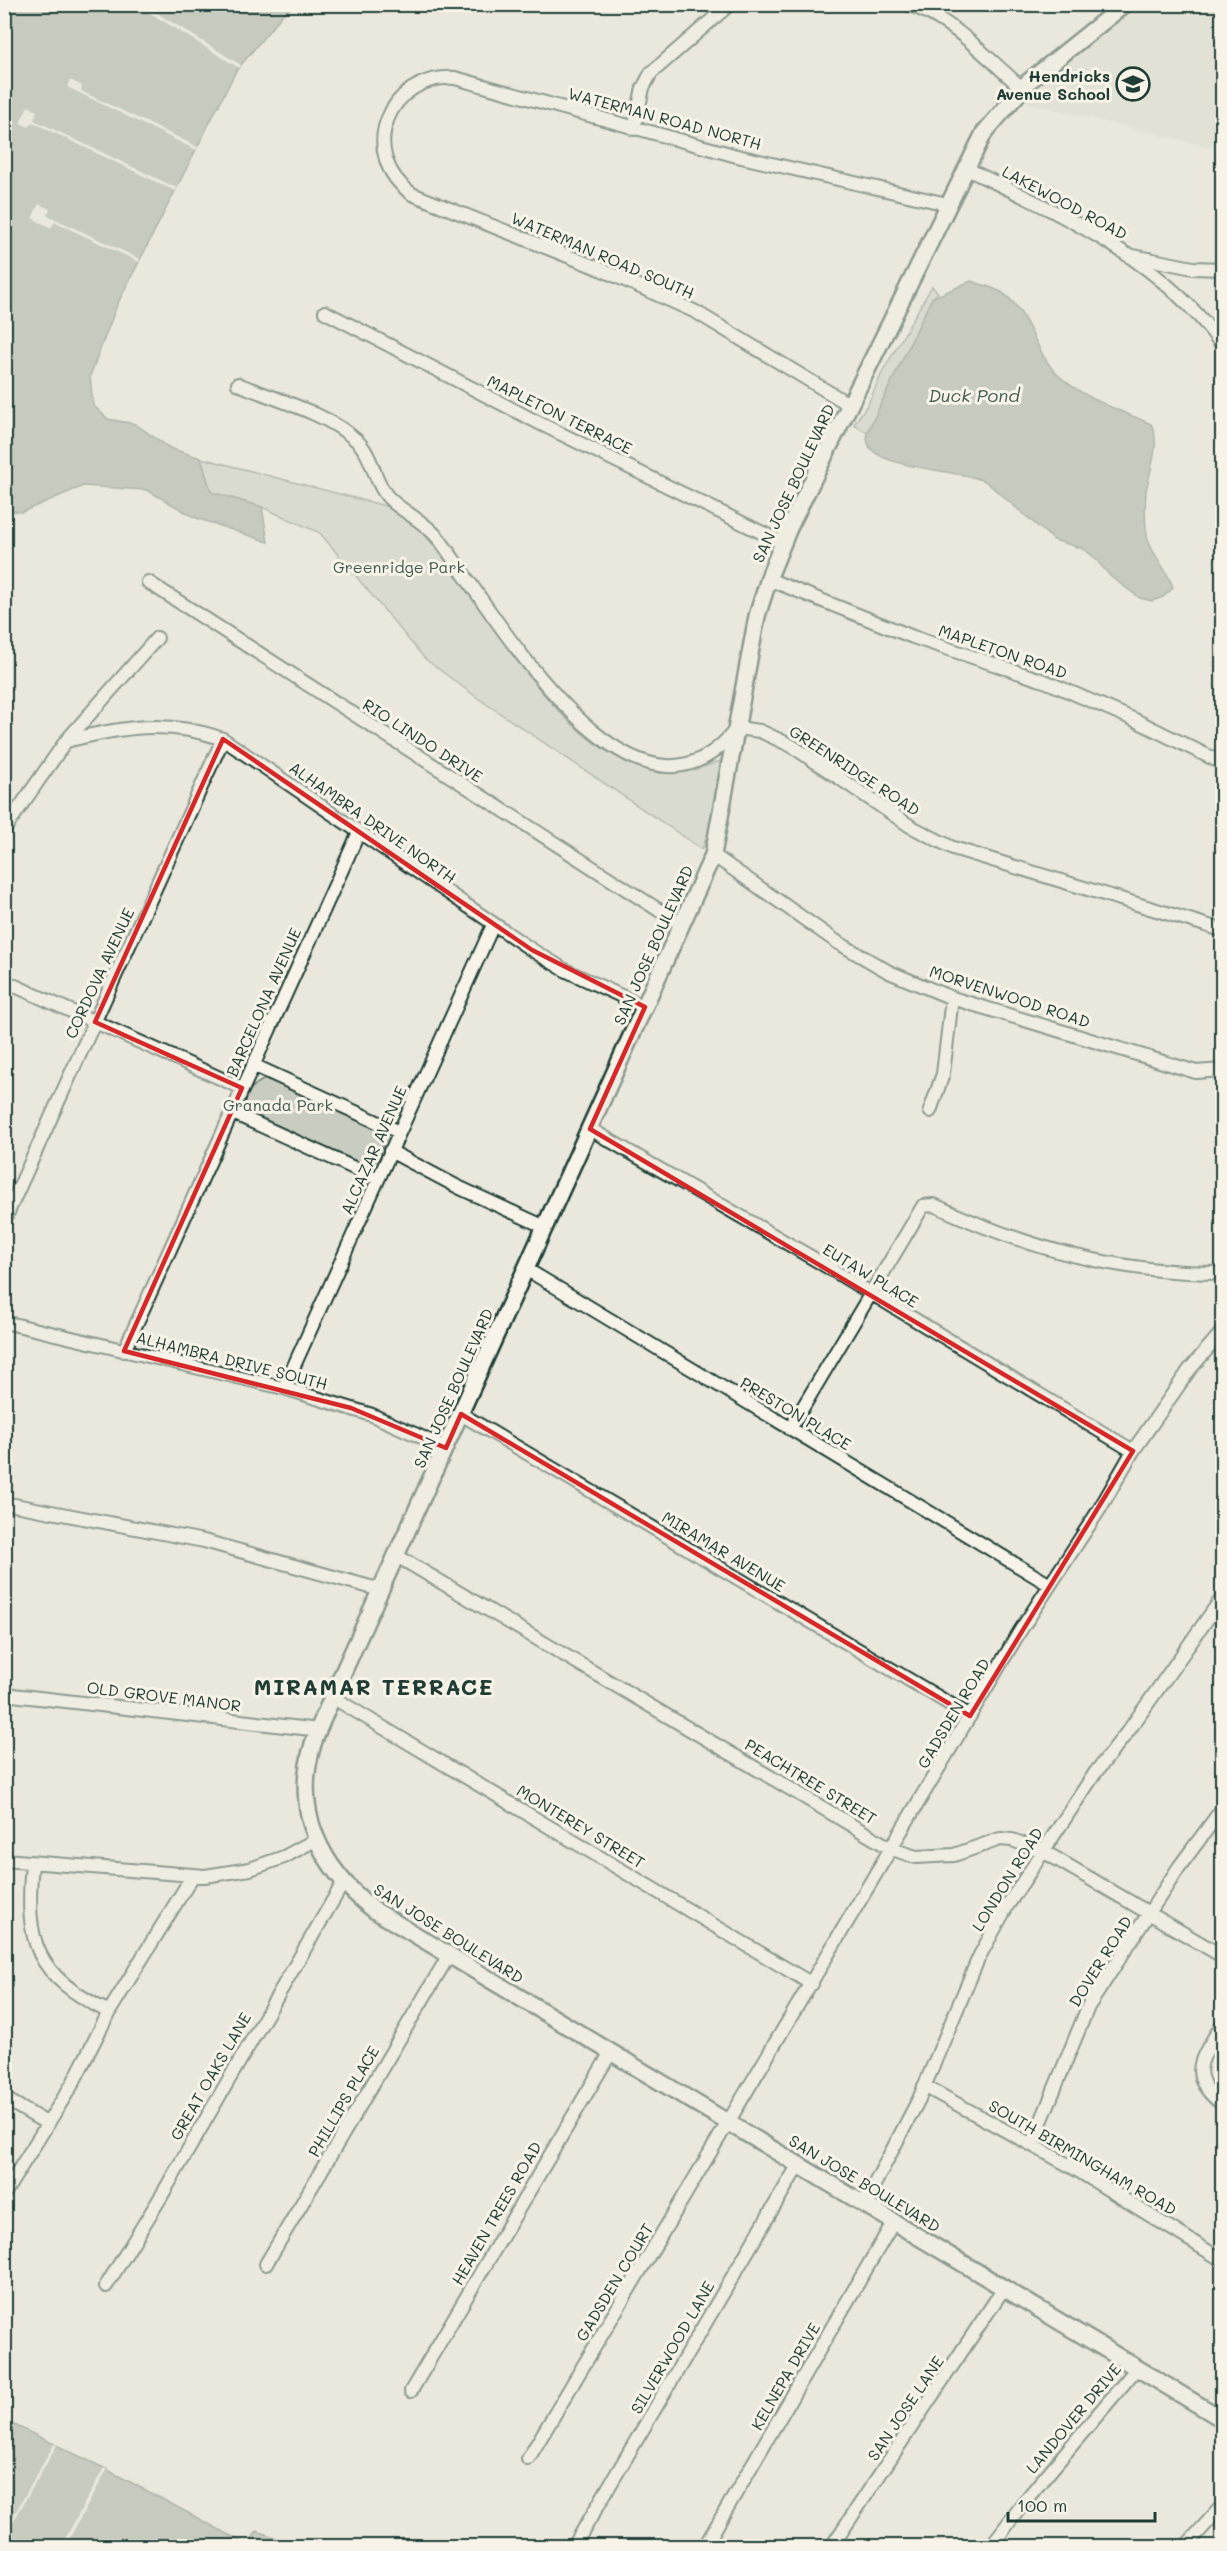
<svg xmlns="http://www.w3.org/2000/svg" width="1227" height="2551" font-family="Mali,sans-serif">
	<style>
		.built { fill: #d9dacf }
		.green { fill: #c8ccc1; stroke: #74847a; stroke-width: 1.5 }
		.water { fill: #9ca69c; stroke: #6a7c72; stroke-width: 1.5 }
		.pier { fill: #eae8dd }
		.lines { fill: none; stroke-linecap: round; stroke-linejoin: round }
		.minor-casing { stroke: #1f3d34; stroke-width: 16 }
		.tertiary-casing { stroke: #1f3d34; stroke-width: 20 }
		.minor { stroke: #f7f3e8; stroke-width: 12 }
		.tertiary { stroke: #f7f3e8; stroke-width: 15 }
		.marked { fill: none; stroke: #d62828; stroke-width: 4.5; stroke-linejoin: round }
		.labels { text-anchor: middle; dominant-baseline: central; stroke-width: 6; stroke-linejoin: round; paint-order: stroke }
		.poi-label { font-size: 16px; font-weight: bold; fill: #1f3d34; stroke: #f7f3e8; text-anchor: end }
		.street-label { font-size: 16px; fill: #1f3d34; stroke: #f7f3e8 }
		.park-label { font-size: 16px; fill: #415a50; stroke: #f7f3e8 }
		.water-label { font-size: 18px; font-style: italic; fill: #445c53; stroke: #f7f3e8 }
		.district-label { font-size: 22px; font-weight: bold; letter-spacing: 1.5px; fill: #1f3d34; stroke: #f7f3e8 }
	</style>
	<rect width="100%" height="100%" fill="#eae8dd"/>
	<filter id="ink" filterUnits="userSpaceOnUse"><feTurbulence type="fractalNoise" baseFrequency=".0167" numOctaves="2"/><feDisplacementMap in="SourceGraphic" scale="12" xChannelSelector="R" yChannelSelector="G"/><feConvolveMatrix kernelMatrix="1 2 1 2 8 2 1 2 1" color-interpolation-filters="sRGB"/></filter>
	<g filter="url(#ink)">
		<!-- built -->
		<path class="built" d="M1139,5H1222V150L1027,103L1050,76Z"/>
		<!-- green -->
		<path class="green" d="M932,286L938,293L932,298L867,433L854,424L868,404L883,371Z
			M201,458L393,508C402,515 411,521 418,528C496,607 579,820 720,761C726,789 712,823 702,849L479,699L425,659L320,533L262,507L211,492Z
			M263,1080L275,1081L379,1130C386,1147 385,1159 367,1166L247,1112C243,1097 249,1087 263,1080Z"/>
		<!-- water -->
		<path class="water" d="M5,5H294L283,14L236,71L117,305L90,376L93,405L108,419L135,424L170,448L201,458L211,492L262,507L268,542L196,518L147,490L83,486L22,512L12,511L5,521Z
			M971,281C981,284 992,287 1001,292C1028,308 1035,354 1058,375C1084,399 1120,410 1151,424C1162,444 1149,470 1146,492C1145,504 1145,517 1146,529C1148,553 1167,566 1173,588L1163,597L1152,601L1140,598L1111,577L1092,555L1081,548L1054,540L985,481C959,470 890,469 872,450C867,445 867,439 867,433L932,298Z
			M4,2420L104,2468L248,2545L257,2531L300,2546H5Z"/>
		<!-- pier -->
		<path class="pier" d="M137,5H144L241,65L239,68Z
			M70,80L82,86L81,91L198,147L196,150L67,87Z
			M28,106L37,111L34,120L177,188L175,191L32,122L29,127L20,123Z
			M39,204L50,209L47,215L140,259L139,262L55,222L51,228L32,218Z
			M54,2444L57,2445L5,2536V2531Z
			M104,2468L107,2470L65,2546H61Z"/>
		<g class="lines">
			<defs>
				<path id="minor" d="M907,4C952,18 987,58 1022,88
					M634,129L643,88L651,73L730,4
					M965,168C1058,213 1161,258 1222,345
					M1128,255L1193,268L1222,269
					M325,312L539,423L783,543
					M238,384C276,400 325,412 356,440C373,455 373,479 387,496C398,510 423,519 439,539C492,609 634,861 737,728L760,731L792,746L910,826L953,848L1222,930
					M850,405L696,312L598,268L412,194C356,154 388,74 455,78L737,156L947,204
					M768,579L913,637L1047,682L1133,719L1222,763
					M148,582L682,925
					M66,741C122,727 167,719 223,739L532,950L565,970L645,1007
					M4,830L66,741L157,638
					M713,855L837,942L889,972L952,998L1196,1072L1222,1070
					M4,981L242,1088
					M253,1065L399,1132
					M930,1111L943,1074L952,998
					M231,1112L378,1179
					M590,1129L816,1260L1133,1451
					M390,1151L458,1187L545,1227
					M4,1221L223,739
					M526,1269L1050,1585
					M4,1322L284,1388L372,1415L446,1448
					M124,1351L359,832
					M284,1388L493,925
					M461,1414L970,1716
					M790,1429L923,1206L934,1205C1029,1249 1117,1273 1222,1273
					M4,1503L204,1541L381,1590
					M397,1556L892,1849L916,1857L954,1855L1000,1839L1012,1840L1043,1851L1222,1956
					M4,1694L319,1730
					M332,1697L812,1984
					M4,1860L205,1876L250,1869L284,1857L317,1839
					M32,1863C25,1942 34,1975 109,2012
					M1222,2025C1202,2058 1185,2075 1222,2104
					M924,2086L1072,2167L1222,2260
					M4,2098L48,2124
					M1032,2144L1088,2007L1179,1867L1222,1809
					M4,2194L73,2083L109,2012L192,1877
					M864,2204L919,2099L979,1957L1007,1906L1095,1773L1129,1730L1222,1598
					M266,2264L449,1955
					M106,2286L162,2195L343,1883
					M411,2391L611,2052
					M528,2459L1020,1631L1099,1510L1133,1451L1190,1369L1222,1332
					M574,2546L799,2164
					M705,2546L894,2221
					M832,2546L1004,2288
					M991,2546L1029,2496L1137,2368
					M1186,2546L1222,2506"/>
				<path id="tertiary" d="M1125,4L1028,82L984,133L789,528L771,572L757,616L713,855L332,1697C326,1713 318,1728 313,1744C292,1812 321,1868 374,1910L1222,2419"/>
			</defs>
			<!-- minor casing -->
			<use href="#minor" class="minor-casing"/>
			<!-- tertiary casing -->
			<use href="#tertiary" class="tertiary-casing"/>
			<!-- minor -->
			<use href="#minor" class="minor"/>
			<!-- tertiary -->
			<use href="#tertiary" class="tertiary"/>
		</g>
	</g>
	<!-- marked area -->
	<path d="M0 0H1227V2551H0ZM223,739L532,950L645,1007L590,1129L1133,1451L970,1716L461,1414L446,1448L351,1408L124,1351L242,1088L95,1022Z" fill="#eae8dd" fill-opacity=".55" fill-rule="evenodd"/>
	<path class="marked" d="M223,739L532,950L645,1007L590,1129L1133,1451L970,1716L461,1414L446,1448L351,1408L124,1351L242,1088L95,1022Z"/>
	<!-- icons -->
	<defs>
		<symbol id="school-ring" viewBox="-11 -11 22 22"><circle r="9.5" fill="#f7f3e8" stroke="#1f3d34" stroke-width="1.5"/><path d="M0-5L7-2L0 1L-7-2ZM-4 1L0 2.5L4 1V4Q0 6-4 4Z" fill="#1f3d34"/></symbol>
	</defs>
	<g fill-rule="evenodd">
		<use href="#school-ring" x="1114" y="65" width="38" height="38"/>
	</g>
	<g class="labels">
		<!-- poi labels -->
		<g class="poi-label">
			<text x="1110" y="75">Hendricks<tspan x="1110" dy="18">Avenue School</tspan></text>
		</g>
		<!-- street labels -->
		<g class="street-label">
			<text transform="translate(665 118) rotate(15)">WATERMAN ROAD NORTH</text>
			<text transform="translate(1065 202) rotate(28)">LAKEWOOD ROAD</text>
			<text transform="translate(603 255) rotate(23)">WATERMAN ROAD SOUTH</text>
			<text transform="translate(560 414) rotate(26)">MAPLETON TERRACE</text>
			<text transform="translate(793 483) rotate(-65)">SAN JOSE BOULEVARD</text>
			<text transform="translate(1003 651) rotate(19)">MAPLETON ROAD</text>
			<text transform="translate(423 740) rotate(33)">RIO LINDO DRIVE</text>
			<text transform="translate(855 770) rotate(33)">GREENRIDGE ROAD</text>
			<text transform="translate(373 822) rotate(35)">ALHAMBRA DRIVE NORTH</text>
			<text transform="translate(653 945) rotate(-66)">SAN JOSE BOULEVARD</text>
			<text transform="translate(99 973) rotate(-65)">CORDOVA AVENUE</text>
			<text transform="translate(1010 996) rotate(18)">MORVENWOOD ROAD</text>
			<text transform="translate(263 1002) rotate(-66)">BARCELONA AVENUE</text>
			<text transform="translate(373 1150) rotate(-66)">ALCAZAR AVENUE</text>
			<text transform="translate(871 1275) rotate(31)">EUTAW PLACE</text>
			<text transform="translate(232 1360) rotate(14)">ALHAMBRA DRIVE SOUTH</text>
			<text transform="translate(453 1388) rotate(-66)">SAN JOSE BOULEVARD</text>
			<text transform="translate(796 1413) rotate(31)">PRESTON PLACE</text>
			<text transform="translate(724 1551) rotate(31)">MIRAMAR AVENUE</text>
			<text transform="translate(164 1696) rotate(7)">OLD GROVE MANOR</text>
			<text transform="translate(953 1713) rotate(-59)">GADSDEN ROAD</text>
			<text transform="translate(811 1781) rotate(31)">PEACHTREE STREET</text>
			<text transform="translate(581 1826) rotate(31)">MONTEREY STREET</text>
			<text transform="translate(1007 1879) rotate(-58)">LONDON ROAD</text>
			<text transform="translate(449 1933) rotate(32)">SAN JOSE BOULEVARD</text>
			<text transform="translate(1100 1961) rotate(-58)">DOVER ROAD</text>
			<text transform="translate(210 2076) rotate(-60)">GREAT OAKS LANE</text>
			<text transform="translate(343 2101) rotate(-60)">PHILLIPS PLACE</text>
			<text transform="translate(1083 2157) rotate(30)">SOUTH BIRMINGHAM ROAD</text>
			<text transform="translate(865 2183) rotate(31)">SAN JOSE BOULEVARD</text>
			<text transform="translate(496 2213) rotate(-60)">HEAVEN TREES ROAD</text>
			<text transform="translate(614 2282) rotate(-59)">GADSDEN COURT</text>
			<text transform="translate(672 2347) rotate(-60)">SILVERWOOD LANE</text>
			<text transform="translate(785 2376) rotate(-60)">KELNEPA DRIVE</text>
			<text transform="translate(905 2408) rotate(-56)">SAN JOSE LANE</text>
			<text transform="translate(1073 2418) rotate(-50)">LANDOVER DRIVE</text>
		</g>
		<!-- park labels -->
		<g class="park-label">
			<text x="399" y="566">Greenridge Park</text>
			<text x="278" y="1104">Granada Park</text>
		</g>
		<!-- water labels -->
		<g class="water-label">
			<text x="974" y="395">Duck Pond</text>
		</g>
		<!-- district labels -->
		<g class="district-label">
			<text x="374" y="1686">MIRAMAR TERRACE</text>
		</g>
	</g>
	<!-- margin -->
	<rect width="1227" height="2551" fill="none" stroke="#f7f3e8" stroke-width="24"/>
	<rect x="12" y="12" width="1203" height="2527" fill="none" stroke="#1f3d34" stroke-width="2" filter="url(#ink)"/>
	<!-- scale -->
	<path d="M1008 2512v9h147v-9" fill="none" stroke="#1f3d34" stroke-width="3"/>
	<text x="1017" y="2512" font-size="18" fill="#1f3d34" stroke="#f7f3e8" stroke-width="4.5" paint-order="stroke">100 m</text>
</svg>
